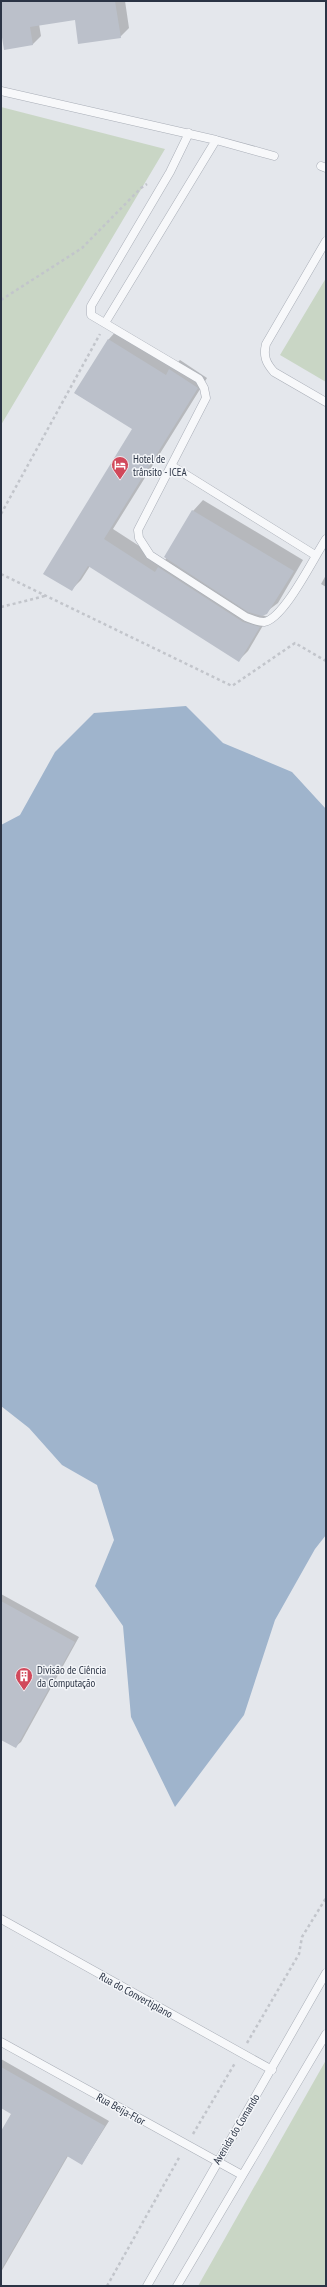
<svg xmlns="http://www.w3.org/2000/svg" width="327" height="2287" font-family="'PT Sans Narrow',sans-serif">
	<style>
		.green { fill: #c9d6c5 }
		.water { fill: #9fb4cc }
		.shadow { fill: #0003 }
		.building { fill: #bbc0ca }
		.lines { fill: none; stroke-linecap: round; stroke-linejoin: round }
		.lane-casing { stroke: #a9aeb7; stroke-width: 9 }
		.path { stroke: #c2c5cb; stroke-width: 2.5; stroke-dasharray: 3 3; stroke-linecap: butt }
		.lane { stroke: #f7f8fa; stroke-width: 8 }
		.labels { text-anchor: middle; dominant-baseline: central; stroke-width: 3; stroke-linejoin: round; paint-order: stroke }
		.poi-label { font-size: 11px; fill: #2b3445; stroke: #f4f6f9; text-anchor: start }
		.street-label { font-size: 11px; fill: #2b3445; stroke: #f4f6f9 }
	</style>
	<rect width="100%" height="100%" fill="#e4e7ec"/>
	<!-- green -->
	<path class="green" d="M1,107L165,149L1,425Z
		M326,278V382L280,355Z
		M326,2060V2286H198Z"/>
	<!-- water -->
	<path class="water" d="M186,706L223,743L292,772L326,809V1535L315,1549L275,1620L244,1715L175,1807L131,1717L123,1626L95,1586L114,1540L97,1485L62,1465L29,1428L1,1406V825L20,815L55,752L94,713Z"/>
	<!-- shadow -->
	<path class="shadow" d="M1,1H125L129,28L120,37L76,19L39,24L41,36L32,45Z
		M118,329L175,365L180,360L207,378L113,529L164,562L193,511L203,500L303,560L278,603L262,615L268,617L248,651L239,660L90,566L81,580L71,590L134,429L75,393L109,339Z
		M326,575V587L321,584Z
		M1,1594L79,1637L21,1742L15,1747L1,1739Z
		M1,2059L109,2121L82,2164L68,2156L1,2272V2133L12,2113L1,2107Z"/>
	<!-- building -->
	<path class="building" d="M1,1H115L121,38L78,44L75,20L30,27L33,45L4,50L1,31Z
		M108,339L166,375L169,369L198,388L104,539L155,572L158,567L243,622L260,627L239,662L88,566L72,591L43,574L132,429L74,393Z
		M192,510L294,571L267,614L262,616L248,612L164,557Z
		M1,1601L75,1642L16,1748L1,1740Z
		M1,2067L105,2126L82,2165L67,2156L1,2270V2131L11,2114L1,2108Z"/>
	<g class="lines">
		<defs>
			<path id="lane" d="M1,91L216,140L274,156
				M189,133L170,172L91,306V315L199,379L204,388L206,398L138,530L139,538L150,555L246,617C252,619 257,622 264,622C284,619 314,557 326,539
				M321,166L326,168
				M326,241L266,344C263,356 266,363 274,372L326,402
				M105,323L216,140
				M172,466L315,555
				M1,1919L272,2070
				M1,2042L242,2175
				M147,2286L326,1973
				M177,2286L326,2034"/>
		</defs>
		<!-- lane casing -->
		<use href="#lane" class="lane-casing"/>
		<!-- path -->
		<path class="path" d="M1,300L82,248L141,188L147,184
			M1,514L100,334
			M1,574L232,686L295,643L326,661
			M1,607L45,596
			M247,2043L299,1954L302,1937L326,1898
			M193,2134L235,2063
			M107,2286L180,2156"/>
		<!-- lane -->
		<use href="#lane" class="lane"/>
	</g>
	<!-- icons -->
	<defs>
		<symbol id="hotel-pin" viewBox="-11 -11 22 30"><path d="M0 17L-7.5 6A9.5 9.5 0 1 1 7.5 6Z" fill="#d1495b" stroke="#f4f6f9"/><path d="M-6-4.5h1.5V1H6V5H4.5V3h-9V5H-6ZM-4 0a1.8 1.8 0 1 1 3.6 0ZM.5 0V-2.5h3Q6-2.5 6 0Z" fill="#fff"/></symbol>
		<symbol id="building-pin" viewBox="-11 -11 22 30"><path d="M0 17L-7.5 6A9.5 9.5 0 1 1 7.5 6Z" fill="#d1495b" stroke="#f4f6f9"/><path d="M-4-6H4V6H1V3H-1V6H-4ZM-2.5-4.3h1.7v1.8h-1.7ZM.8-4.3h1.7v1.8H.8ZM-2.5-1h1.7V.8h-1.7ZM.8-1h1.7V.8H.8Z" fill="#fff"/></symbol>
	</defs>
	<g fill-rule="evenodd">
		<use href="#hotel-pin" x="110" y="455" width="20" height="27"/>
		<use href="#building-pin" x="14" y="1666" width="20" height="27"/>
	</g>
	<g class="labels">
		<!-- poi labels -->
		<g class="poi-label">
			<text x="133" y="459">Hotel de<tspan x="133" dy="13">trânsito - ICEA</tspan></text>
			<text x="37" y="1670">Divisão de Ciência<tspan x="37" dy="13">da Computação</tspan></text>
		</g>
		<!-- street labels -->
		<g class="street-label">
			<text transform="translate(136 1995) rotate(29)">Rua do Convertiplano</text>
			<text transform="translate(121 2109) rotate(29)">Rua Beija-Flor</text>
			<text transform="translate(236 2129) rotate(-59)">Avenida do Comando</text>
		</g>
	</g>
	<!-- border -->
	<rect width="327" height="2287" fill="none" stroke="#2b3445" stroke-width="4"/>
</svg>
